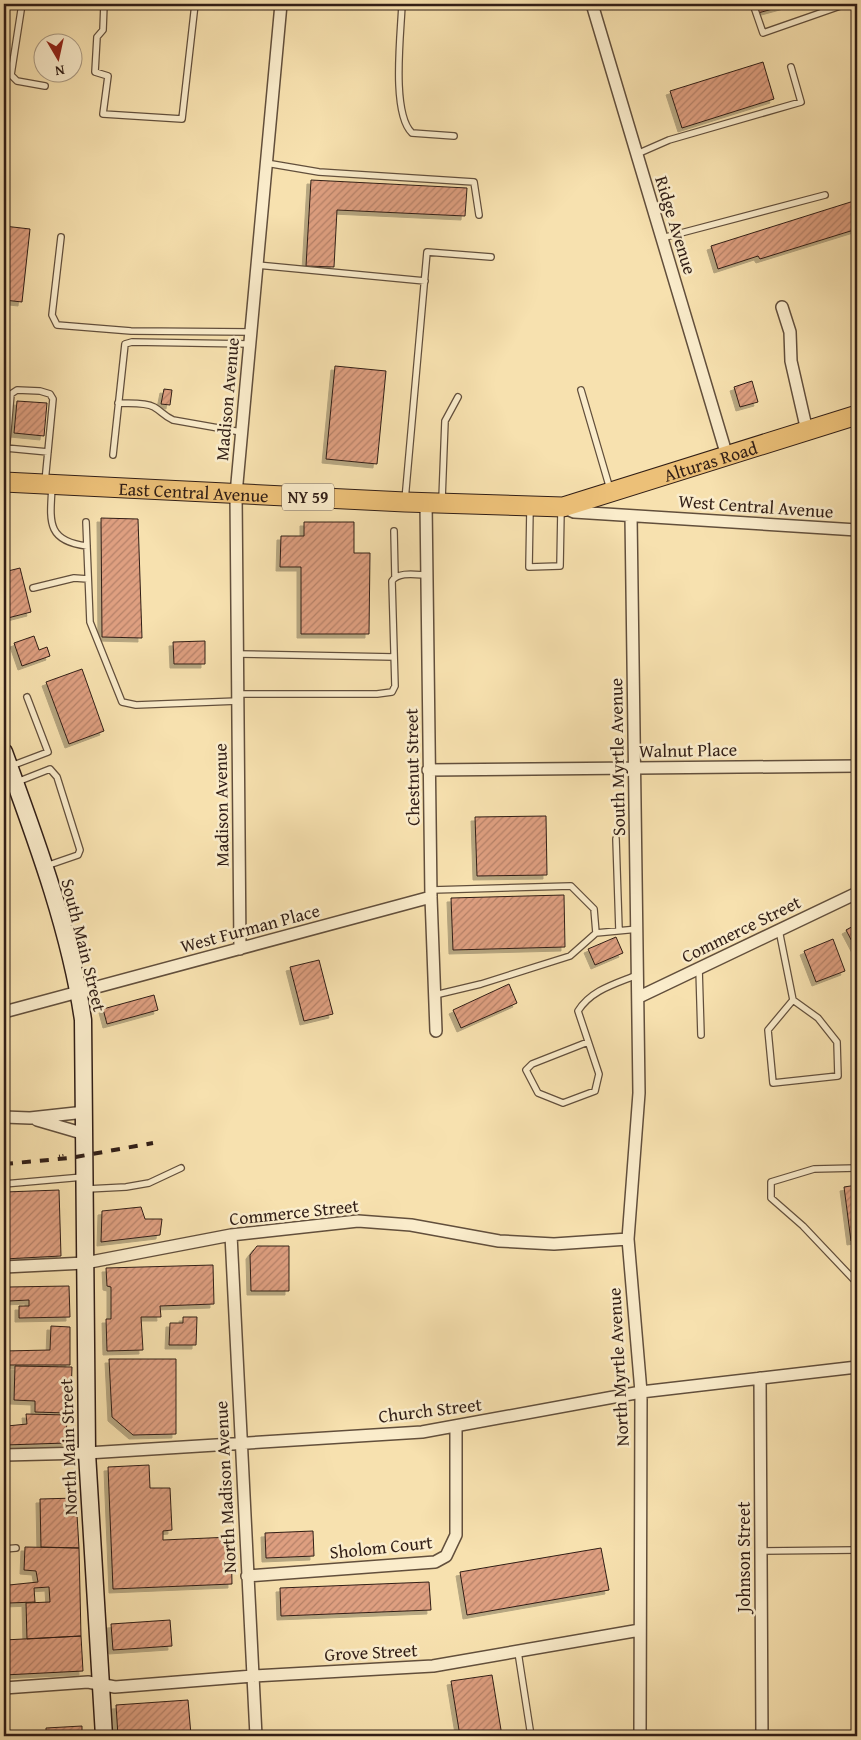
<svg xmlns="http://www.w3.org/2000/svg" width="861" height="1740" font-family="'Gentium Book Plus',serif">
	<style>
		.building { fill: url(#building-hatch); stroke: #311e16; filter: url(#shadow) }
		.lines { fill: none; stroke-linecap: round; stroke-linejoin: round }
		.lane-casing { stroke: #624f3c; stroke-width: 8 }
		.street-casing { stroke: #624f3c; stroke-width: 14 }
		.secondary-casing { stroke: #311e16; stroke-width: 19 }
		.primary-casing { stroke: #311e16; stroke-width: 21 }
		.path { stroke: #311e16; stroke-width: 2.5; stroke-dasharray: 1 2.5; stroke-linecap: butt }
		.lane { stroke: #faeccb; stroke-width: 5.5 }
		.street { stroke: #faeccb; stroke-width: 11 }
		.secondary { stroke: #faeccb; stroke-width: 16 }
		.primary { stroke: #ecc078; stroke-width: 19 }
		.rail { stroke: #311e16; stroke-width: 4; stroke-dasharray: 9 9; stroke-linecap: butt }
		.labels { text-anchor: middle; dominant-baseline: central; stroke-width: 5; stroke-linejoin: round; paint-order: stroke }
		.shield { fill: #faeccb; stroke: #6d5c4c; stroke-width: 1 }
		.shield-label { font-size: 16px; font-weight: bold; fill: #311e16 }
		.street-label { font-size: 18px; fill: #311e16; stroke: #faeccb }
	</style>
	<defs>
		<pattern id="building-hatch" width="6" height="6" patternUnits="userSpaceOnUse" patternTransform="scale(1.25)"><rect width="6" height="6" fill="#de9f80"/><path d="M-1 1l2-2M0 6l6-6M5 7l2-2" fill="none" stroke="#b58168"/></pattern>
		<filter id="shadow"><feDropShadow dx="-4" dy="4" stdDeviation="0" flood-color="#0004"/></filter>
	</defs>
	<rect width="100%" height="100%" fill="#f7e1af"/>
	<filter id="stains"><feTurbulence type="fractalNoise" baseFrequency=".004" numOctaves="4"/><feColorMatrix values="0 0 0 0 .2 0 0 0 0 .09 0 0 0 0 .02 0 0 0 .5 -.17"/></filter>
	<radialGradient id="worn" r=".72"><stop offset=".6" stop-color="#630" stop-opacity="0"/><stop offset="1" stop-color="#630" stop-opacity=".3"/></radialGradient>
	<!-- building -->
	<path class="building" d="M755,4H791L758,13Z
		M763,62L774,99L682,128L670,91Z
		M311,180L467,188L465,216L337,210L334,267L306,266Z
		M857,200V229L760,259L758,256L718,269L711,246Z
		M4,226L30,229L22,302L4,300Z
		M335,366L386,371L377,464L326,459Z
		M752,381L758,402L740,407L734,387Z
		M164,389L172,390L170,405L161,404Z
		M17,401L47,403L44,436L14,433Z
		M101,518L138,519L142,638L102,637Z
		M304,522H354V553H370L369,634H301V567H280L281,536H304Z
		M20,568L31,612L4,619V572Z
		M34,636L39,650L47,647L50,656L22,666L14,643Z
		M205,641V664H174L173,642Z
		M82,669L104,731L69,744L46,682Z
		M546,816L547,875L477,876L475,817Z
		M564,895L565,947L453,950L451,898Z
		M857,924V951L846,930Z
		M616,937L623,953L595,965L588,949Z
		M833,939L845,971L816,982L804,951Z
		M319,960L333,1014L304,1021L290,967Z
		M509,984L517,1003L461,1028L453,1010Z
		M154,995L158,1010L107,1024L103,1009Z
		M857,1185V1240L851,1241L844,1187Z
		M59,1190L61,1256L4,1259V1237H7L5,1192Z
		M141,1207L145,1219H162L160,1235L101,1242L102,1211Z
		M257,1246H289V1291H251L250,1255Z
		M213,1265L214,1304L160,1306L161,1317H141L143,1350L107,1351L106,1319H111V1287L107,1286L106,1268Z
		M69,1286L70,1317L19,1318V1306H29V1300L9,1301L8,1287Z
		M183,1317H197L196,1345H169L170,1323H183Z
		M51,1326L70,1327V1365H4V1351L50,1350Z
		M109,1359H176V1434L133,1435L112,1417Z
		M15,1366L72,1367L71,1395L66,1394V1413L35,1412V1401L14,1400Z
		M26,1414L67,1415L66,1443L5,1445L7,1426L27,1424Z
		M149,1465L150,1488H170L172,1530L163,1531V1540L231,1537L232,1584L113,1589L108,1467Z
		M76,1498L79,1548L41,1547L40,1499Z
		M313,1531L314,1556L266,1558L265,1533Z
		M25,1547L79,1548L81,1636L27,1639L26,1603L50,1602L49,1587L34,1588L35,1602L9,1603V1585L38,1582L36,1571L24,1570Z
		M601,1548L609,1590L467,1615L460,1572Z
		M429,1582L431,1610L281,1616L280,1588Z
		M170,1620L172,1646L113,1650L111,1624Z
		M81,1636L83,1671L4,1675V1640Z
		M492,1675L502,1736H460L451,1681Z
		M188,1700L191,1735L118,1736L116,1705Z
		M82,1726V1736H46V1728Z"/>
	<g class="lines">
		<defs>
			<path id="lane" d="M22,4L11,75L17,81L45,86
				M104,4L103,30L97,37L95,72L108,76L103,114L182,119L195,4
				M402,4C401,33 391,113 412,133L454,136
				M753,4L763,33L846,4
				M637,154L669,140L801,102L791,67
				M266,163L319,172L474,182L479,215
				M61,237L52,315L57,325L131,331L251,332
				M662,238L825,195
				M257,265L425,281
				M581,390L610,489
				M118,403C128,404 144,402 154,407C161,411 164,416 173,420L241,432
				M6,448L48,452
				M113,455L125,344L132,342L250,344
				M4,477L11,394L17,390L40,391L50,394L53,399L45,482
				M52,487C50,521 46,541 87,546
				M442,499L445,421L458,397
				M405,500L427,252L491,257
				M530,509L529,567L560,566L561,510
				M86,522L90,622L122,702L136,705L238,701
				M394,531L395,577
				M33,588L74,578L88,579
				M237,654L394,657
				M238,694H377L392,692L395,686L392,581C399,571 417,575 428,575
				M11,766L48,752L27,697
				M17,782L50,769L57,777L80,850L78,855L46,866
				M616,839L619,930
				M432,890L571,886L594,909L596,933L570,956L481,984L435,995
				M779,930L793,1000L818,1018L837,1042L838,1076L773,1083L768,1030L793,1000
				M596,933L638,929
				M699,968L701,1035
				M588,1042L532,1064L526,1070L538,1093L563,1103L595,1091L599,1074L578,1011C591,990 615,984 637,975
				M857,1168L814,1169L771,1182V1198L803,1226L857,1283
				M4,1184L83,1177
				M87,1189L126,1187L149,1183L181,1168
				M4,1549L16,1548
				M761,1551L857,1550
				M518,1652L531,1736"/>
			<path id="street" d="M592,4L727,456
				M782,307L790,332L791,361L807,431
				M426,503L431,897L436,1031
				M565,508L574,512L857,530
				M631,516L639,1093L628,1239L641,1392L640,1736
				M428,770L857,766
				M240,949L236,494L281,4
				M639,997L857,893
				M4,1012L431,897
				M4,1117L30,1118L85,1112
				M37,1120L85,1134
				M231,1235L256,1736
				M4,1267L85,1263L231,1235L358,1221L411,1225L499,1241L554,1244L628,1239
				M760,1378L762,1736
				M4,1455L87,1453L422,1432L641,1392L857,1367
				M247,1576L435,1562L446,1556L456,1535V1426
				M4,1688L88,1682L115,1687L253,1676L433,1666L640,1630"/>
			<path id="secondary" d="M4,752C35,837 70,930 83,1020L87,1453L104,1736"/>
			<g id="primary">
				<path id="s1" d="M4,482L405,502L563,507L857,415"/>
			</g>
		</defs>
		<!-- lane casing -->
		<use href="#lane" class="lane-casing"/>
		<!-- street casing -->
		<use href="#street" class="street-casing"/>
		<!-- secondary casing -->
		<use href="#secondary" class="secondary-casing"/>
		<!-- primary casing -->
		<use href="#primary" class="primary-casing"/>
		<!-- path -->
		<path class="path" d="M59,1156L64,1155"/>
		<!-- lane -->
		<use href="#lane" class="lane"/>
		<!-- street -->
		<use href="#street" class="street"/>
		<!-- secondary -->
		<use href="#secondary" class="secondary"/>
		<!-- primary -->
		<use href="#primary" class="primary"/>
		<!-- rail -->
		<path class="rail" d="M4,1164L70,1158L153,1143"/>
	</g>
	<g class="labels">
		<!-- shield labels -->
		<rect class="shield" x="282" y="483.5" width="52" height="27" rx="4"/>
		<g class="shield-label">
			<text x="308" y="497">NY 59</text>
		</g>
		<!-- street labels -->
		<g class="street-label">
			<text transform="translate(676 225) rotate(73)">Ridge Avenue</text>
			<text transform="translate(227 399) rotate(-85)">Madison Avenue</text>
			<text stroke="none"><textPath href="#s1" startOffset="714">Alturas Road</textPath></text>
			<text stroke="none"><textPath href="#s1" startOffset="190">East Central Avenue</textPath></text>
			<text transform="translate(756 506) rotate(4)">West Central Avenue</text>
			<text transform="translate(688 750) rotate(-1)">Walnut Place</text>
			<text transform="translate(617 757) rotate(-91)">South Myrtle Avenue</text>
			<text transform="translate(412 767) rotate(-91)">Chestnut Street</text>
			<text transform="translate(221 805) rotate(-91)">Madison Avenue</text>
			<text transform="translate(250 928) rotate(-15)">West Furman Place</text>
			<text transform="translate(741 929) rotate(-26)">Commerce Street</text>
			<text transform="translate(84 945) rotate(76)">South Main Street</text>
			<text transform="translate(294 1212) rotate(-6)">Commerce Street</text>
			<text transform="translate(618 1367) rotate(-93)">North Myrtle Avenue</text>
			<text transform="translate(430 1410) rotate(-7)">Church Street</text>
			<text transform="translate(68 1447) rotate(-92)">North Main Street</text>
			<text transform="translate(225 1487) rotate(-93)">North Madison Avenue</text>
			<text transform="translate(381 1547) rotate(-6)">Sholom Court</text>
			<text transform="translate(743 1557) rotate(-90)">Johnson Street</text>
			<text transform="translate(371 1652) rotate(-3)">Grove Street</text>
		</g>
	</g>
	<!-- margin -->
	<rect width="861" height="1740" fill="none" stroke="#f7e1af" stroke-width="20"/>
	<rect x="5" y="5" width="851" height="1730" fill="none" stroke="#311e16" stroke-width="2.5"/>
	<rect x="10" y="10" width="841" height="1720" fill="none" stroke="#311e16"/>
	<!-- north arrow -->
	<g transform="translate(58 58) rotate(171)"><circle r="24" fill="#faeccb" stroke="#aa9a83"/>
	<path d="M0-4L9 19L0 12L-9 19Z" fill="#8f2418"/>
	<text y="-8" font-size="14" font-weight="bold" text-anchor="middle" fill="#311e16">N</text>
	</g>
	<rect width="100%" height="100%" filter="url(#stains)"/>
	<rect width="100%" height="100%" fill="url(#worn)"/>
</svg>
